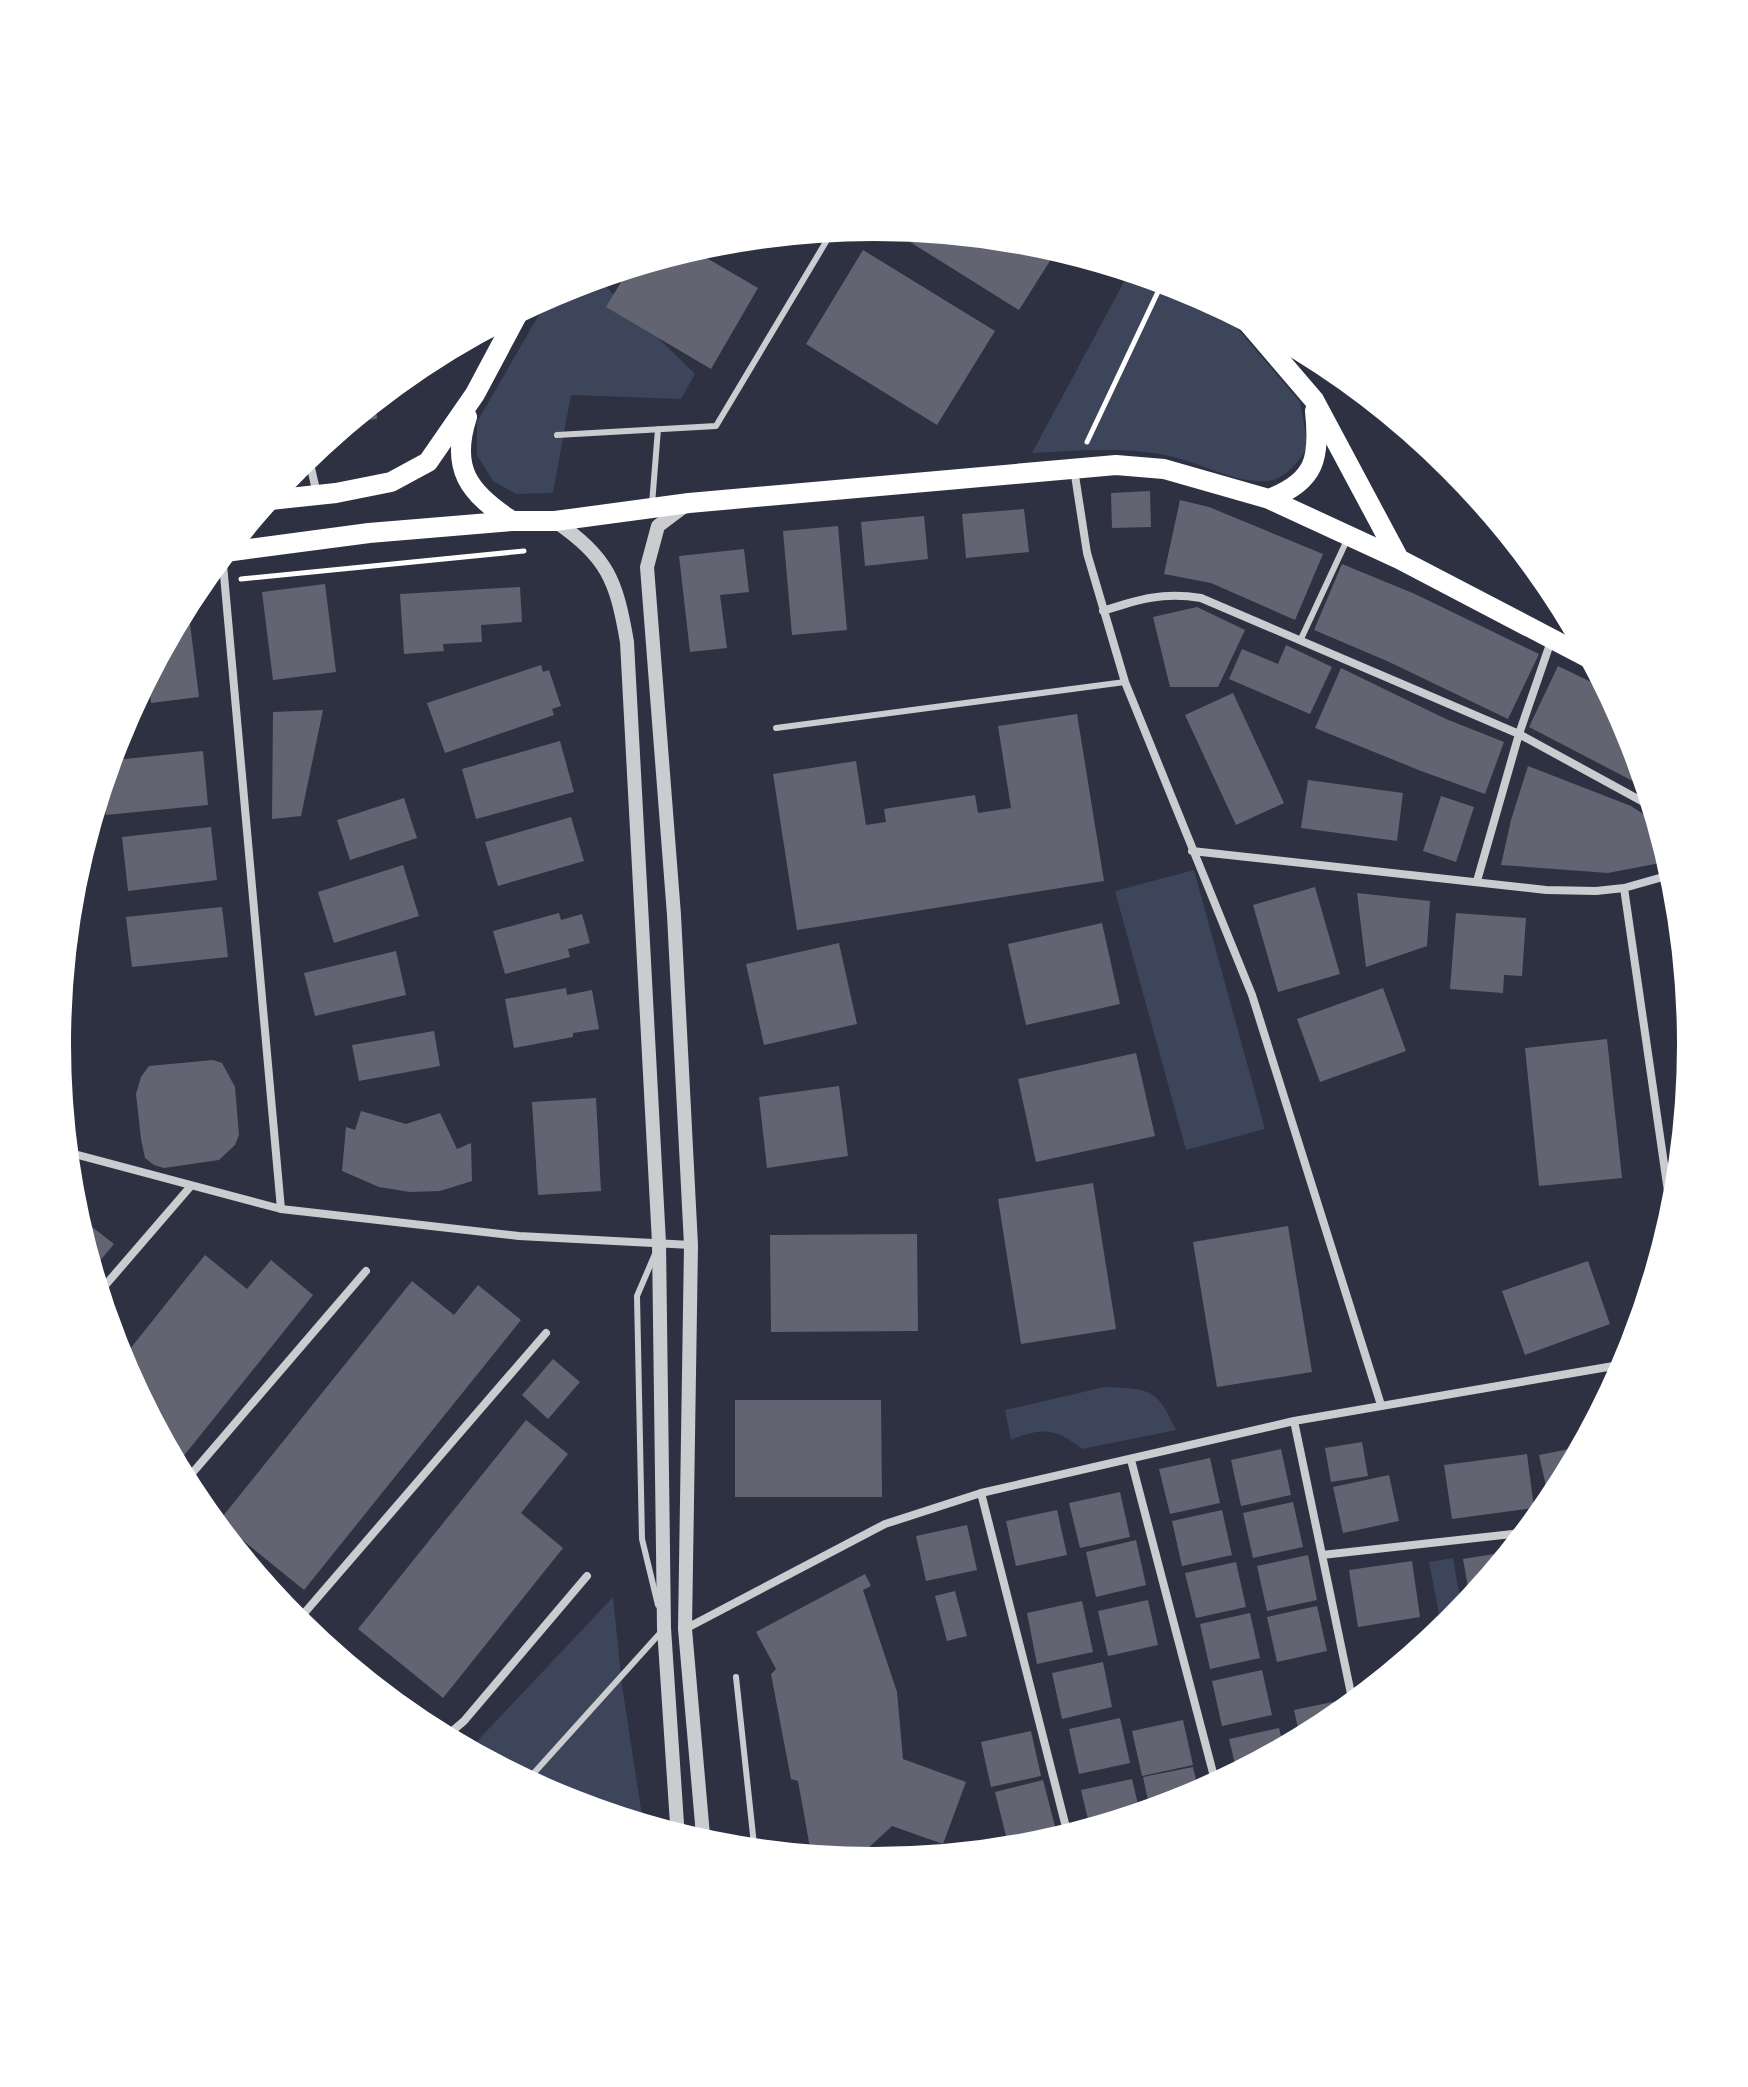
<svg xmlns="http://www.w3.org/2000/svg" width="1748" height="2087" font-family="'Nunito Sans',sans-serif">
	<style>
		.green { fill: #3c4559 }
		.building { fill: #626471 }
		.lines { fill: none; stroke-linecap: round; stroke-linejoin: round }
		.path { stroke: #fff; stroke-width: 5 }
		.service { stroke: #caccd0; stroke-width: 6 }
		.minor { stroke: #caccd0; stroke-width: 8 }
		.tertiary { stroke: #caccd0; stroke-width: 14 }
		.primary { stroke: #fff; stroke-width: 20 }
		.rim { fill: none; stroke: #fff; stroke-width: 10 }
	</style>
	<rect width="100%" height="100%" fill="#2d3142"/>
	<!-- green -->
	<path class="green" d="M1132,267L1189,284L1209,295L1300,402L1308,446C1300,460 1286,479 1268,481C1236,484 1204,464 1173,457C1128,446 1079,451 1032,453Z
		M593,274L695,374L681,399L571,395L553,493L516,494L493,481L477,455V422L555,287Z
		M1194,870L1265,1129L1186,1150L1115,891Z
		M1105,1387C1150,1389 1157,1388 1176,1430L1082,1449C1056,1428 1041,1427 1011,1440L1005,1410Z
		M1453,1558L1463,1615L1443,1635L1429,1562Z
		M613,1597L622,1685L644,1829L559,1803L466,1753Z"/>
	<!-- building -->
	<path class="building" d="M889,223L1035,237L1060,245L1019,310L886,227Z
		M686,246L758,288L711,369L606,307L633,262Z
		M863,250L995,331L937,425L806,344Z
		M375,395L377,419L342,422Z
		M1150,491L1151,527L1112,528L1111,493Z
		M1180,500L1209,507L1323,554L1295,620L1211,583L1164,574Z
		M1024,509L1029,552L966,558L962,514Z
		M924,516L928,559L865,566L861,522Z
		M838,526L847,630L792,635L783,531Z
		M744,549L749,592L720,595L727,648L690,652L679,556Z
		M1342,564L1415,594L1539,654L1508,719L1387,661L1314,630Z
		M325,584L336,672L273,680L262,592Z
		M520,587L522,622L481,625L482,642L443,644L444,651L404,654L400,594Z
		M187,599L199,697L151,703L147,669L184,600Z
		M1197,607L1245,630L1218,687H1170L1153,617Z
		M1286,645L1332,667L1310,714L1229,679L1242,649L1278,664Z
		M541,665L543,672L549,670L561,706L552,709L554,715L445,753L427,703Z
		M1558,666L1614,693L1634,729L1652,791L1529,727Z
		M1341,668L1446,719L1504,742L1485,794L1421,771L1315,728Z
		M1233,693L1284,803L1236,825L1185,715Z
		M323,710L301,816L272,819L273,712Z
		M1077,714L1104,881L797,930L773,774L856,761L866,825L886,822L884,809L975,795L978,813L1011,808L998,726Z
		M560,741L574,792L476,819L462,769Z
		M203,751L208,805L106,815L102,772L105,761Z
		M1528,766L1631,806L1663,827L1667,839L1660,863L1608,873L1501,865L1511,820Z
		M1308,780L1403,793L1397,841L1301,828Z
		M1441,796L1474,807L1456,862L1423,851Z
		M404,798L417,838L350,860L337,820Z
		M571,817L584,861L498,886L485,842Z
		M211,827L217,880L128,891L122,837Z
		M403,865L419,916L334,943L318,892Z
		M1315,887L1340,974L1278,992L1253,905Z
		M1357,893L1430,901L1427,946L1366,967Z
		M222,907L228,957L132,967L126,917Z
		M559,913L561,920L582,914L590,943L568,949L570,957L505,974L493,931Z
		M1456,913L1526,918L1522,976L1504,975L1503,993L1450,989Z
		M1102,923L1120,1004L1026,1025L1008,944Z
		M839,943L857,1024L764,1045L746,964Z
		M396,951L406,995L315,1016L304,973Z
		M566,988L567,995L592,990L599,1029L573,1033V1037L514,1048L505,999Z
		M1383,988L1406,1051L1320,1082L1297,1019Z
		M434,1031L440,1066L359,1081L352,1045Z
		M1607,1039L1622,1178L1539,1186L1525,1048Z
		M1136,1053L1155,1136L1036,1162L1018,1079Z
		M213,1060L222,1063L235,1087L239,1135L235,1145L219,1160L164,1168L154,1165L145,1158L141,1139L136,1094L141,1077L149,1066Z
		M839,1086L848,1156L767,1168L759,1097Z
		M596,1098L601,1191L538,1195L532,1102Z
		M361,1111L406,1124L440,1113L457,1149L471,1143L472,1181L440,1191L410,1192L379,1187L342,1171L346,1127L355,1130Z
		M1093,1183L1116,1329L1021,1344L998,1199Z
		M69,1209L114,1244L89,1274Z
		M1288,1226L1312,1372L1217,1387L1193,1242Z
		M917,1234L918,1331L771,1332L770,1235Z
		M205,1255L247,1289L271,1260L313,1295L174,1468L118,1364Z
		M1588,1261L1610,1324L1525,1355L1502,1291Z
		M412,1281L454,1315L478,1285L521,1320L304,1590L219,1521Z
		M553,1359L580,1382L548,1419L522,1395Z
		M735,1400H881L882,1497H735Z
		M526,1420L568,1454L521,1513L563,1548L443,1698L358,1629Z
		M1362,1442L1368,1476L1331,1482L1325,1448Z
		M1585,1446L1557,1501L1551,1509L1539,1455Z
		M1281,1449L1291,1495L1241,1506L1231,1460Z
		M1527,1454L1534,1508L1452,1519L1444,1465Z
		M1210,1458L1220,1503L1170,1514L1159,1469Z
		M1389,1475L1399,1521L1343,1533L1333,1487Z
		M1120,1492L1130,1537L1080,1548L1069,1503Z
		M1293,1502L1303,1547L1253,1558L1243,1513Z
		M1057,1510L1067,1555L1016,1566L1006,1521Z
		M1222,1510L1232,1555L1182,1566L1172,1521Z
		M967,1525L977,1570L926,1581L916,1536Z
		M1136,1540L1146,1585L1096,1597L1086,1552Z
		M1500,1553L1503,1567L1483,1590L1469,1593L1463,1559Z
		M1308,1555L1317,1600L1267,1611L1257,1566Z
		M1412,1561L1420,1617L1358,1627L1349,1570Z
		M1236,1562L1246,1607L1196,1618L1185,1573Z
		M865,1574L871,1586L863,1590L897,1692L903,1759L966,1782L943,1844L892,1826L852,1863L812,1859L798,1781L791,1779L771,1674L776,1669L756,1632Z
		M955,1591L967,1636L947,1641L935,1596Z
		M1148,1600L1158,1645L1108,1656L1098,1611Z
		M1082,1601L1093,1652L1037,1664L1027,1613Z
		M1317,1606L1327,1651L1277,1662L1267,1617Z
		M1250,1613L1260,1658L1210,1669L1200,1624Z
		M1103,1662L1112,1707L1062,1719L1052,1673Z
		M1262,1670L1272,1715L1222,1726L1212,1681Z
		M1342,1700L1345,1715L1330,1727L1301,1742L1294,1710Z
		M1120,1718L1130,1763L1079,1774L1069,1729Z
		M1183,1720L1193,1765L1142,1776L1132,1731Z
		M1279,1728L1285,1752L1238,1777L1229,1739Z
		M1031,1731L1041,1776L991,1787L981,1742Z
		M1193,1767L1200,1797L1151,1814L1143,1777Z
		M1132,1779L1141,1817L1091,1832L1081,1790Z
		M1043,1780L1059,1842L1034,1850L1010,1852L995,1792Z"/>
	<g class="lines">
		<!-- path -->
		<path class="path" d="M1087,442L1165,277
			M241,579L524,551
			M192,585L207,583"/>
		<!-- service -->
		<path class="service" d="M557,435L716,426L836,225
			M652,504L658,429
			M1300,641L1347,540
			M776,728L1125,682
			M655,1254L637,1296L642,1539L658,1605
			M736,1677L755,1854
			M524,1784L662,1631"/>
		<!-- minor -->
		<path class="minor" d="M307,451L317,494
			M1074,469L1087,553L1125,682L1252,995L1381,1405
			M222,553L281,1209
			M1103,611C1139,599 1163,592 1201,598L1519,734L1658,810
			M1192,851L1546,890L1596,891L1624,888L1677,873
			M1477,881L1519,734L1551,641
			M1624,888L1673,1226
			M63,1151L281,1209L519,1236L691,1245
			M96,1296L190,1187
			M1294,1421L1354,1708
			M1131,1460L1217,1788
			M182,1485L366,1271
			M981,1493L1069,1839
			M1322,1555L1531,1532
			M283,1613L433,1733H450L464,1721L587,1576
			M294,1625L546,1333
			M685,1629L885,1524L981,1493L1294,1421L1631,1363"/>
		<!-- tertiary -->
		<path class="tertiary" d="M686,505L658,526L647,567L674,915L691,1245L685,1629L704,1847
			M555,521C608,558 616,579 627,642L659,1243L664,1628L678,1839"/>
		<!-- primary -->
		<path class="primary" d="M1237,310L1314,400L1399,559
			M467,417C450,469 469,493 512,521
			M1269,499C1316,481 1320,458 1315,411
			M261,501L336,493L391,482L428,462L475,394L523,304
			M218,553L369,533L512,521H555L689,503L1116,465L1164,469L1269,499L1399,559L1598,663"/>
	</g>
	<!-- crop -->
	<path d="M0 0H1748V2087H0ZM66 1044a808 808 0 1 1 1616 0a808 808 0 1 1-1616 0Z" fill="#fff" fill-rule="evenodd"/>
	<path class="rim" d="M66 1044a808 808 0 1 1 1616 0a808 808 0 1 1-1616 0Z"/>
</svg>
